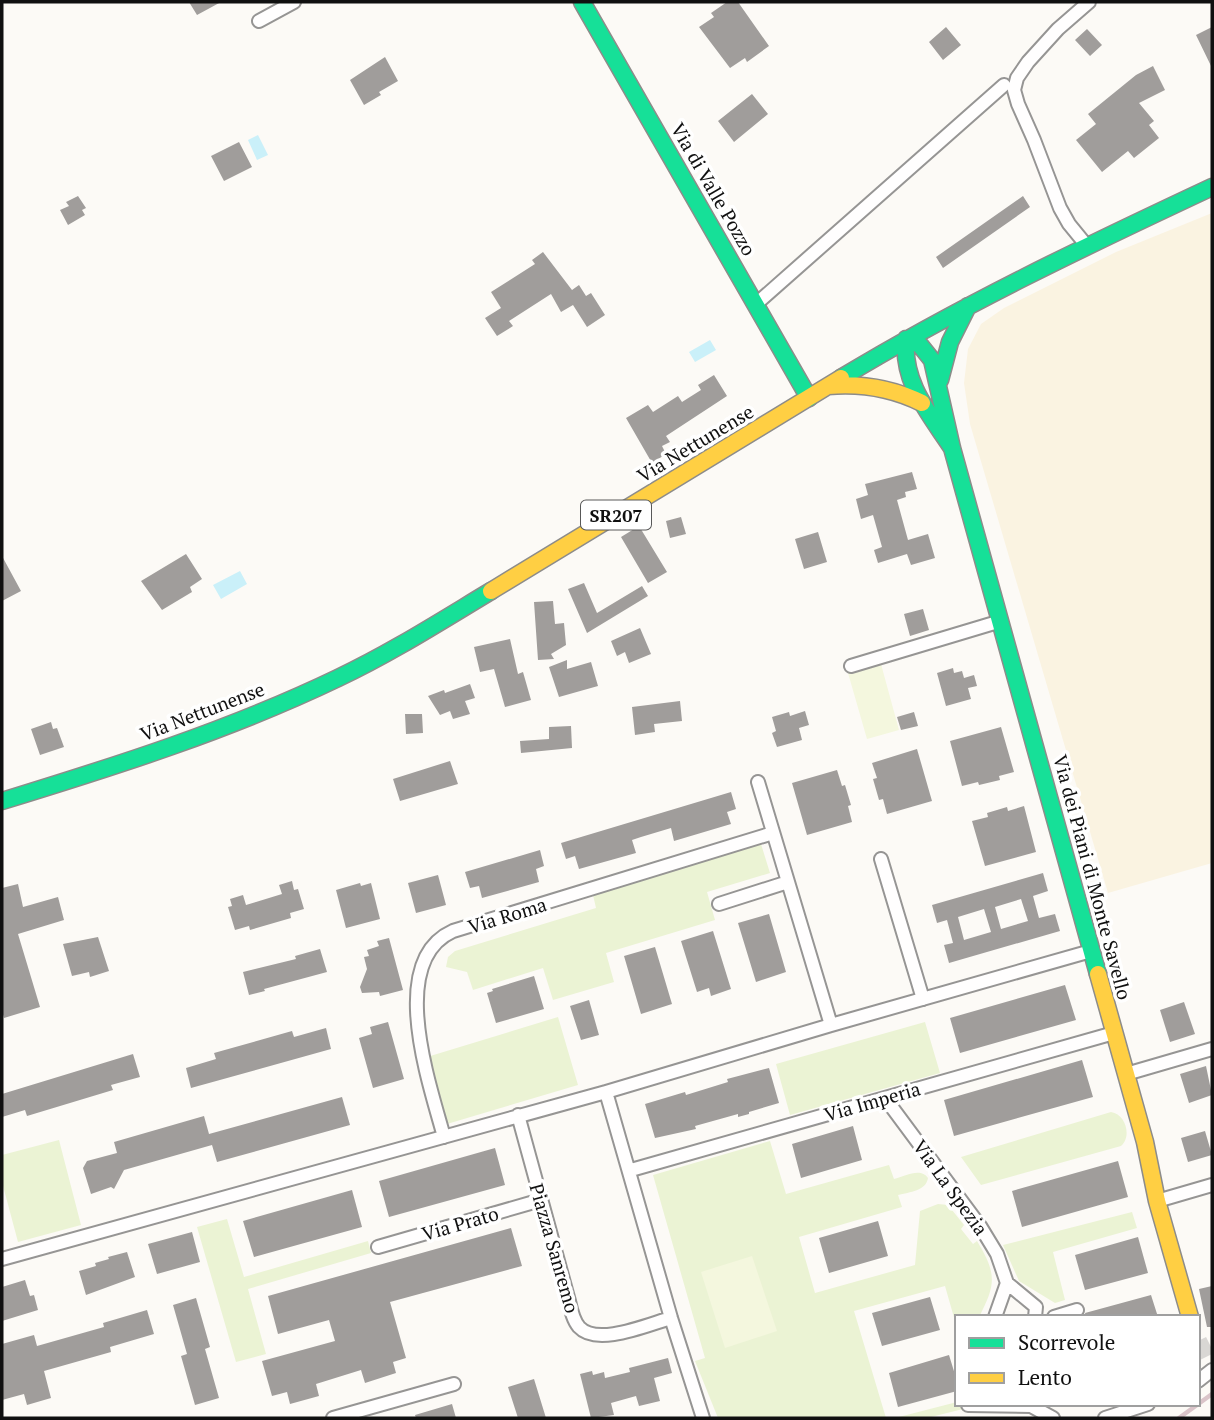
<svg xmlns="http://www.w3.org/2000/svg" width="1214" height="1420" font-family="'PT Serif',serif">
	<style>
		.farmland { fill: #faf3e1 }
		.green { fill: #ebf3d4 }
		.pitch { fill: #f4f7de }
		.water { fill: #caf0f9 }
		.building { fill: #a09d9b; fill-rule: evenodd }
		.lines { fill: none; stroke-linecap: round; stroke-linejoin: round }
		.secondary-tunnel { stroke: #d9d7d4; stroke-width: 18; stroke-dasharray: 18 9; stroke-linecap: butt }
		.street-casing { stroke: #969594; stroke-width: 16 }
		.fast-casing { stroke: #8d8c8a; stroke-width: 19 }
		.slow-casing { stroke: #8d8c8a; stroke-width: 19 }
		.street { stroke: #fffefe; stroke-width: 12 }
		.fast { stroke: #16e098; stroke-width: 16 }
		.slow { stroke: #ffcf43; stroke-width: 16 }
		.rail { stroke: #dac4c9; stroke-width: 4.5 }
		.labels { text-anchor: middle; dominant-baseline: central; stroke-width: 7; stroke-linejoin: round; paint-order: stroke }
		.shield { fill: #fff; stroke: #585858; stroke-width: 2 }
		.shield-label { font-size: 18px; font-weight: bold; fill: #101010 }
		.street-label { font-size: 19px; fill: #101010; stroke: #fff }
	</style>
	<rect width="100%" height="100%" fill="#fcfaf6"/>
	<!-- farmland -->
	<path class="farmland" d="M1212,213V863L1108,893L970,424L964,383L968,349L981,324L1004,308L1116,252Z"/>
	<!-- green -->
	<path class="green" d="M761,844L770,873L707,892L715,920L606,953L614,982L553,1000L543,968L473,990L467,972L446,967L448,957L455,951L596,908L593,895Z
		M558,1017L578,1085L447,1124L427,1057Z
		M925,1022L940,1073L790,1115L776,1064Z
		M1111,1112C1126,1114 1132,1137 1121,1146L981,1185L961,1157Z
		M59,1140L81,1225L18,1242L2,1182V1155Z
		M770,1141L786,1194L889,1165L894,1179C905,1176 921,1167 928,1178C926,1191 910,1192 898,1195L902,1207L799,1237L815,1293L915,1265L920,1211L938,1204L948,1205L964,1225L961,1229L973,1244L977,1241C997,1274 996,1284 979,1317H957V1328L945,1286L854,1311L886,1418H718L695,1361L705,1358L653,1175Z
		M1132,1212L1137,1228L1053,1252L1065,1300L1055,1303L1019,1281L1003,1245Z
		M227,1219L244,1277L368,1241L371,1253L248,1289L266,1354L236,1362L197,1227Z
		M957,1402V1404H962L963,1409L927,1418H895Z"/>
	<!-- pitch -->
	<path class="pitch" d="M881,664L899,730L867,739L848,673Z
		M752,1256L777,1331L725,1348L701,1272Z"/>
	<!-- water -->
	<path class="water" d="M258,135L268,155L257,160L248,140Z
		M710,340L716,350L695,362L689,352Z
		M240,571L247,584L221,599L213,585Z"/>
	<!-- building -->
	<path class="building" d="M189,2H221L197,15Z
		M727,2H738L769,46L747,62L745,58L730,68L699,27L714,17L711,13Z
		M946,27L961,45L943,60L929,42Z
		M1212,27V68L1196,35Z
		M1087,29L1102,45L1090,56L1075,40Z
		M385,57L398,81L379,92L381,95L364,105L350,80Z
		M1153,66L1165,90L1139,103L1154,121L1149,125L1159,138L1134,158L1128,151L1102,172L1076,140L1096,124L1088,114L1136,75Z
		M752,94L768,114L734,142L718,121Z
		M239,142L252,167L224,181L211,156Z
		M78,196L86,208L82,210L85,215L68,225L60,210L69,206L66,202Z
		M1023,196L1030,207L943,268L936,257Z
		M543,252L572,290L579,285L586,296L591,293L605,315L587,327L573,305L561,312L551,294L509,321L513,326L497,336L485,318L501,308L491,292L535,264L532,260Z
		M714,375L727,396L666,436L670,442L662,446L666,454L652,463L626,418L648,405L653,412L678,396L682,402L701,390L698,385Z
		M912,472L917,489L905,492L906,497L897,500L908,540L928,534L935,558L911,565L907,554L878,563L874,550L882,547L873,515L861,519L856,499L868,495L865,484Z
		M681,517L686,534L670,538L666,521Z
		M639,526L667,572L648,583L621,537Z
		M818,532L827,562L804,569L795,539Z
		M186,554L202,579L190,587L192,592L162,610L141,581Z
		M2,556L21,591L2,601Z
		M584,583L597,613L642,586L648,596L587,633L568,589Z
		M553,601L555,624L564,623L566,645L551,654L554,659L538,660L534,602Z
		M923,609L929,630L910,636L904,614Z
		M640,628L651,654L629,663L625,652L617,656L611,641Z
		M510,639L518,674L523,672L531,700L505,707L494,669L480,672L474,647Z
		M567,660V669L591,662L598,686L559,697L549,667Z
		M953,668L954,673L962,671L964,678L974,675L977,686L968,688L971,699L946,706L937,673Z
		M470,684L475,698L465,701L470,714L453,719L450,711L440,715L428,696L444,690L445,693Z
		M680,701L682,721L654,724L655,732L635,735L632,707Z
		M805,711L809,725L799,728L802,740L777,747L772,733L776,731L772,717L789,712L790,716Z
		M914,712L918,726L901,730L897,717Z
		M405,714H422L423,733L406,734Z
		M51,722L53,729L57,728L64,747L40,755L31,729Z
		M571,726L572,748L521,753L520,741L549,739V727Z
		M1001,727L1014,772L999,776L1000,780L979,785L978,782L962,786L950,741Z
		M917,749L932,801L887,814L883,799L879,800L873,779L877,778L872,763Z
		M450,761L458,784L400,801L393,779Z
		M837,770L842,786L845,785L851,805L848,806L852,822L807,835L792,783Z
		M731,792L736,809L727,812L731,824L674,841L671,828L641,837L632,840L636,853L579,869L575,856L566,859L561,843Z
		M1024,806L1036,852L985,866L972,821L988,817L987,813L1007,807L1008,811Z
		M540,850L544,866L536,869L539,882L482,898L479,886L470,888L465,872Z
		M1043,873L1048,891L1033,896L1039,918L1055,914L1060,931L949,963L944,945L953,943L947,920L937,923L932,905ZM1021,899L1028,921L1001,929L995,907ZM984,909L991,932L964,940L958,917Z
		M438,875L446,905L416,913L408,883Z
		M292,881L294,890L298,889L304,909L290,913L291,918L250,930L249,926L235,930L228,907L232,906L230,899L243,895L246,905L256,902L282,894L279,885Z
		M360,883L361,886L371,883L380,919L346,928L336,890Z
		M18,884L23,907L58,897L64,920L18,934L40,1007L4,1018L2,1011V888Z
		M769,914L786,972L756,982L738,923Z
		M713,931L731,989L711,996L709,988L697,992L681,941Z
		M98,937L109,971L90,977L89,972L72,976L63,944Z
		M389,938L403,990L380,996L379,992L362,993L360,987L367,969L364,957L369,956L367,950L379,946L377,941Z
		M655,947L672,1004L641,1014L624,956Z
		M320,949L327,972L264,989L265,991L249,995L243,972L296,959L295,956Z
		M534,976L544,1009L496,1023L487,993L493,991L492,989Z
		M1065,985L1076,1020L960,1053L950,1018Z
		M589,1000L599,1035L581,1040L570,1006Z
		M1184,1002L1195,1034L1170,1042L1160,1010Z
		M388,1022L404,1079L373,1088L359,1038L372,1034L370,1027Z
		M326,1028L331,1049L191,1088L186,1068L216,1059L214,1053L292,1031L294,1037Z
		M133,1054L140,1077L111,1085L113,1090L27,1116L25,1110L2,1117V1094Z
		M1082,1060L1093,1097L954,1136L944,1100Z
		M1206,1066L1212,1095L1189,1103L1180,1074Z
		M769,1068L779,1103L749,1112V1114L738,1117V1114L695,1126L696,1129L655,1138L645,1104L685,1092L686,1095L728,1082L727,1079Z
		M342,1097L350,1125L217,1162L212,1145L124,1170L114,1189L111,1187L91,1194L83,1168L87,1161L117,1153L114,1142L204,1116L209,1134Z
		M853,1126L862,1160L801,1178L792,1144Z
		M1205,1131L1212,1155L1188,1162L1181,1138Z
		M495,1148L505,1185L389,1217L379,1181Z
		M1118,1161L1128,1197L1022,1227L1012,1191Z
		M352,1190L362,1227L254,1257L243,1221Z
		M878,1221L888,1256L829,1273L819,1238Z
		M511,1228L522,1266L390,1302L406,1358L393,1362L396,1373L365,1383L361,1370L316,1384L319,1396L290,1404L287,1392L272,1396L262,1361L335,1341L329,1320L278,1334L268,1296Z
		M192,1232L200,1262L157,1274L148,1244Z
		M1138,1237L1148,1273L1085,1290L1075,1255Z
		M127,1252L135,1277L86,1295L79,1271L96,1266L95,1263L109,1259L108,1257Z
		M25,1280L30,1296L34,1295L38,1310L2,1321V1287Z
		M1212,1286V1327H1207L1199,1289Z
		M1151,1295L1158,1317H1086L1085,1313Z
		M930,1297L940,1330L882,1346L872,1313Z
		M196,1298L210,1347L205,1349L219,1398L195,1405L181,1356L187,1354L173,1305Z
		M147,1310L154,1334L110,1347L111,1352L44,1371L51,1398L27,1405L24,1394L2,1400V1344L34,1335L37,1346L104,1327L103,1323Z
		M949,1355L957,1381V1391L898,1407L889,1373Z
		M668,1358L672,1373L654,1378L660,1401L639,1406L636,1396L611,1403L614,1415L591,1418L580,1374L592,1371L593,1375L604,1372L605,1378L630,1372L629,1368Z
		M534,1379L546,1418H518L508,1387Z
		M452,1404L456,1418H416L415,1415Z"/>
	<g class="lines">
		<!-- secondary-tunnel -->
		<path class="secondary-tunnel" d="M1198,1341L1212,1369"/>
		<defs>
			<path id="street" d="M259,21L294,2
				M1087,246L1069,224L1060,208L1034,140L1018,104L1014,90L1017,78L1028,62L1058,29L1089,2
				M755,305L1004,85
				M851,666L1001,621
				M758,782L831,1025
				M881,859L923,999
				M719,904L788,882
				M1126,1074L1212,1049
				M606,1092L671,1318L703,1418
				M885,1098L980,1226L997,1254L1007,1283L1036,1307L1035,1317
				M518,1115L569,1301C571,1310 573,1320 579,1327C597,1347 649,1324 671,1318
				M444,1137C430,1085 386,961 453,931L773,833
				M631,1170L1114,1033
				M1157,1201L1212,1185
				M378,1247L541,1200
				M2,1259L606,1092L831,1025L1091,951
				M995,1317L1007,1283
				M1054,1317L1077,1310
				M1198,1381L1212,1370
				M968,1405L1031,1406L1053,1418
				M333,1418L454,1384
				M1105,1418L1148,1404"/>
			<path id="fast" d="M582,2L809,398
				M841,378C960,306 1086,246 1212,187
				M940,380L950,342L968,306
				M952,448C929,413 902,383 906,339L920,345L932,360L952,448L1098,974
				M2,801C116,766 230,730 338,678C391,653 441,621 491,591"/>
			<path id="slow" d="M828,386C862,383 892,388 922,403
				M491,591L841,378
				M1098,974L1145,1142L1157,1201L1190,1317"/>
		</defs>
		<!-- street casing -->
		<use href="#street" class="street-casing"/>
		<!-- fast casing -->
		<use href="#fast" class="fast-casing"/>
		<!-- slow casing -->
		<use href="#slow" class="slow-casing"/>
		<!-- street -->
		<use href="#street" class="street"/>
		<!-- fast -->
		<use href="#fast" class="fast"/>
		<!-- slow -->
		<use href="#slow" class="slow"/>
		<!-- rail -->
		<path class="rail" d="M1179,1418L1212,1394"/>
	</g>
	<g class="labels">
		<!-- shield labels -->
		<rect class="shield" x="581" y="500.5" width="70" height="29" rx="5"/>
		<g class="shield-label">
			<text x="616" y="515">SR207</text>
		</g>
		<!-- street labels -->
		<g class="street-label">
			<text transform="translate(714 189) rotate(60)">Via di Valle Pozzo</text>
			<text transform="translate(695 443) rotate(-31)">Via Nettunense</text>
			<text transform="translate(202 711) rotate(-21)">Via Nettunense</text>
			<text transform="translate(1093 877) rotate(75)">Via dei Piani di Monte Savello</text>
			<text transform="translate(507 915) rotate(-17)">Via Roma</text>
			<text transform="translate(872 1101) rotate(-16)">Via Imperia</text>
			<text transform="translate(951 1187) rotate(54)">Via La Spezia</text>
			<text transform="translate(460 1223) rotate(-16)">Via Prato</text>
			<text transform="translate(555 1248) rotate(74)">Piazza Sanremo</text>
		</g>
	</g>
	<!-- border -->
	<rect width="1214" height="1420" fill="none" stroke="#101010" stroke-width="7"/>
	<!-- legend -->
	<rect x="955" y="1315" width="245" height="91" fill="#ffffff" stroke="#9f9f9f" stroke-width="2"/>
	<rect x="969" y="1338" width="35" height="10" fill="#16e098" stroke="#9f9f9f" stroke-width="2"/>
	<text x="1018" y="1350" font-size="21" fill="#101010">Scorrevole</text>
	<rect x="969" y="1373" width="35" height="10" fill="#ffcf43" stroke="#9f9f9f" stroke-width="2"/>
	<text x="1018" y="1385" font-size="21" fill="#101010">Lento</text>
</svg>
